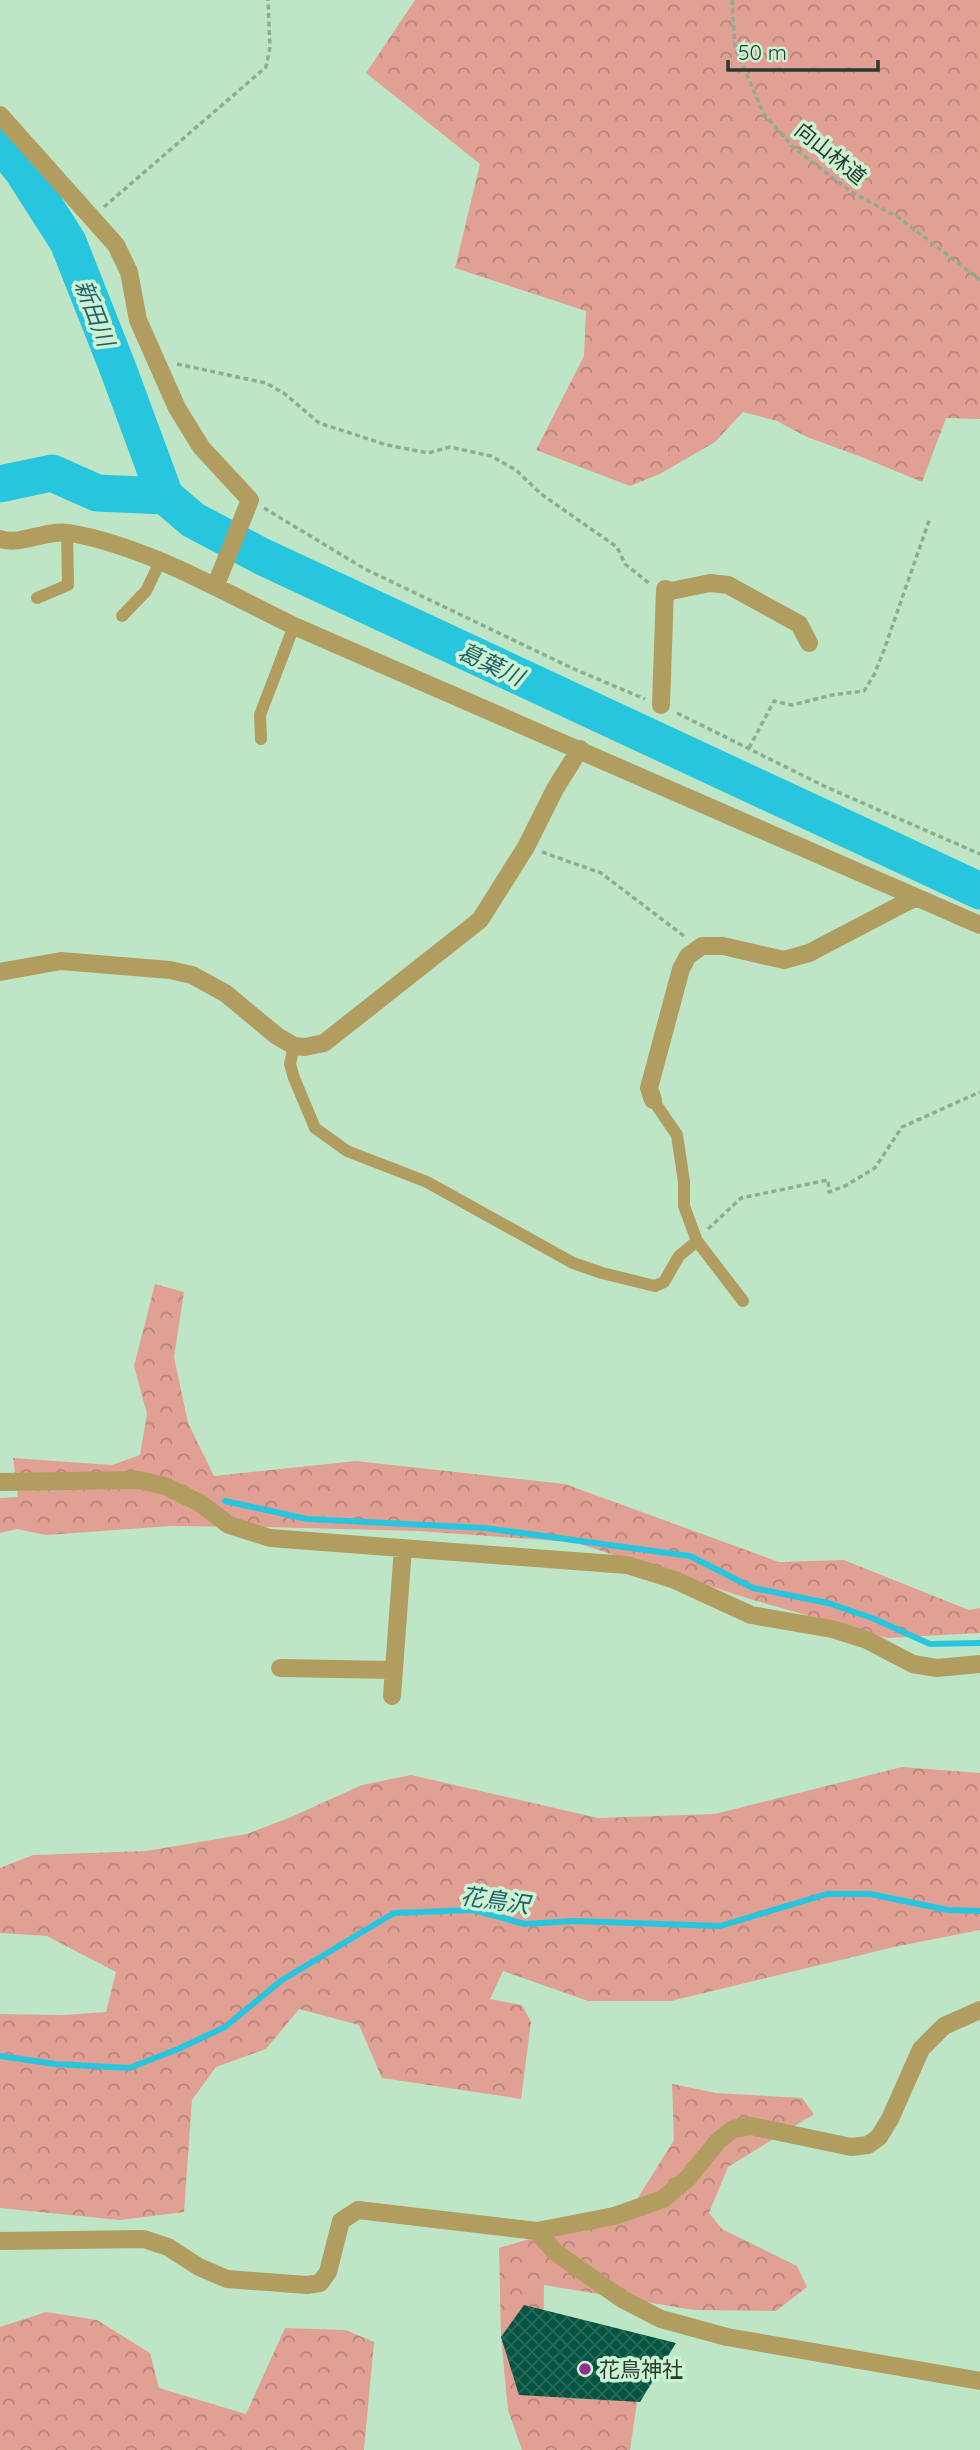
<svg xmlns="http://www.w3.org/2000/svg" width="980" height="2450" font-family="Quicksand,'Noto Sans JP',sans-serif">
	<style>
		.forest { fill: url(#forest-crowns) }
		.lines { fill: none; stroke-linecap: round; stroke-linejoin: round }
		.stream { stroke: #28c6de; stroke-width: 6 }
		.river { stroke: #28c6de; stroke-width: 37 }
		.building { fill: url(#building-cross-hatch) }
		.path { stroke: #8cac93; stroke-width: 3.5; stroke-dasharray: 5 3.5; stroke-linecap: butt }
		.lane { stroke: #b29d61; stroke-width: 12 }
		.street { stroke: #b29d61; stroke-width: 18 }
		.poi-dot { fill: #962b8e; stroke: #cbf3d3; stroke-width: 2.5 }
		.labels { text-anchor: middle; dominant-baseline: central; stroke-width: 7; stroke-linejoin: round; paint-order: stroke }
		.street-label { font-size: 21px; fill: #2b3a2e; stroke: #cbf3d3 }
		.poi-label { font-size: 21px; fill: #2b3a2e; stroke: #cbf3d3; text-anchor: start }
		.water-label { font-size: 23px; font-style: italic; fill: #235e68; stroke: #cbf3d3 }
	</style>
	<defs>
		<pattern id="forest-crowns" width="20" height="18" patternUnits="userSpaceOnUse" patternTransform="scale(1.75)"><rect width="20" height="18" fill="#e1a094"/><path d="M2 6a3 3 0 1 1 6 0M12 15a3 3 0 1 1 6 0" fill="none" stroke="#b78379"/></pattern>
		<pattern id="building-cross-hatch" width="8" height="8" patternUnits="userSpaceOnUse" patternTransform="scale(1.75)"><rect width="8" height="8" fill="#055341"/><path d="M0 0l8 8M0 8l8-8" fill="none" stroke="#2a6a5a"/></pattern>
	</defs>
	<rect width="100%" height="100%" fill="#bee6c6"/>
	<!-- forest -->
	<path class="forest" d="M415,0H980V419L946,418L922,482L864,458L807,437L777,421L743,412L715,442L660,474L630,486L536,450L584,356L586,311L455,268L480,164L366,73Z
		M155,1284L184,1292L174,1357L188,1423L214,1476L356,1461L565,1484L779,1562L844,1560L969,1610L980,1608V1633L887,1638L753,1600L574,1542L417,1531L265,1527L171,1526L46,1535L17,1529L0,1533V1498L18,1497L13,1458L112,1465L140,1455L147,1414L134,1366Z
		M902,1767L980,1773V1930L894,1947L671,2001H588L503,1971L490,1999L522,2005L531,2022L521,2099L382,2078L359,2025L299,2009L266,2049L216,2067L192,2100L184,2212L120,2220L0,2208V2014L64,2015L106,2012L116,1972L47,1936L0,1933V1868L33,1855L146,1851L247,1834L291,1817L362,1785L411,1775L598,1818L715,1814Z
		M672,2084L716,2093L802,2098L814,2114L728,2167L709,2213L722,2229L797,2266L807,2287L776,2311L694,2310L544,2285L543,2362L641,2375L630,2450H522L508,2410L501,2337L499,2248L631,2209L674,2140Z
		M46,2312L97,2320L150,2353L159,2388L246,2414L285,2328L346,2330L374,2342L364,2450H0V2327Z"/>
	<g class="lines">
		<!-- stream -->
		<path class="stream" d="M225,1501L307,1519L485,1528L690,1556L753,1588L828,1603L872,1618L930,1644L980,1643
			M0,2056L55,2064L129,2068L178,2049L225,2027L282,1980L394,1913L473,1910L525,1924L574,1921L720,1926L827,1894H870L948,1910L980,1911"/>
		<!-- river -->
		<path class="river" d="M0,143L22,170L68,242L117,366L165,496
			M0,484L52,473L97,493L165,496L193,520L261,556L980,891"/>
	</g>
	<!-- building -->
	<path class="building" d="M524,2305L676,2343L640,2402L519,2395L501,2337Z"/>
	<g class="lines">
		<!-- path -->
		<path class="path" d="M732,0L735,48L764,114L794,148L853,193L898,217L980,280
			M104,207L266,67L270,47L268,0
			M177,364L266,383L285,394L319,423L387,445L428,453L450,447L491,456L516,470L541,494L617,547L625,564L650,584
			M264,508L365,569L574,669L645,699
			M677,713L826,787L980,854
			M749,748L774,701L792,705L832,695L864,691L874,675L884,650L930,518
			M542,852L601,873L684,936
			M708,1229L741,1198L828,1180L829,1192L845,1186L875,1168L902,1127L980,1092"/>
		<!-- lane -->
		<path class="lane" d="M37,598L68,585L67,532
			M122,616L146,591L160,562
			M261,739L260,715L294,626
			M294,1046L290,1064L294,1078L315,1128L347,1151L427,1182L573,1263L602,1273L655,1286L664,1282L679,1256L697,1241
			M653,1100L677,1135L684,1182V1206L697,1241L743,1301"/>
		<!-- street -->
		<path class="street" d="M0,115L116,245L129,272L138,320L177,408L201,447L250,500L215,587
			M0,539C22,546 46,529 69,533C144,545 226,593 294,626L980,925
			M661,705L665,589L671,591L710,583L728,585L799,624L809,643
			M0,972L61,961L170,970L192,975L225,993L277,1036L294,1046L305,1047L324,1043L480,920L526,847L555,789L580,749
			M653,1100L649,1088L681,969L688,956L702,946H723L784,960L809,953L916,897
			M0,1482L139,1480L165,1486L200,1503L229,1525L270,1538L627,1565L675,1580L751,1615L832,1629L867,1640L913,1664L937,1668L980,1664
			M280,1668L393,1670
			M392,1696L403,1548
			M537,2231L555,2252L622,2299L661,2319L727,2337L980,2381
			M0,2241L144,2239L168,2247L199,2267L227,2279L307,2285L320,2283L328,2272L341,2221L358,2210L537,2231L614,2216L663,2199L688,2178L718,2141L733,2129L751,2126L851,2147L868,2145L879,2137L890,2119L921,2049L944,2026L980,2010"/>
	</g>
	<!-- markers -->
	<circle class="poi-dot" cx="585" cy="2369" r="7"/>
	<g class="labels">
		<!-- street labels -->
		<g class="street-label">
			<text transform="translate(831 153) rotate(39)">向山林道</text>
		</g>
		<!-- poi labels -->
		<g class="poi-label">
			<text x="599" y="2369">花鳥神社</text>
		</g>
		<!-- water labels -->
		<g class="water-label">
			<text transform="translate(95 313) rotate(69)">新田川</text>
			<text transform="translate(491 664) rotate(25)">葛葉川</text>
			<text transform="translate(495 1900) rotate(8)">花鳥沢</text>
		</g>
	</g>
	<!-- scale -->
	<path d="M728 60v10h150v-10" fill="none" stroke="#2b3a2e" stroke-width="3.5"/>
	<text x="738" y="60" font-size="21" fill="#2b3a2e" stroke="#cbf3d3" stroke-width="5" paint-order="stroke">50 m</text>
</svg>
